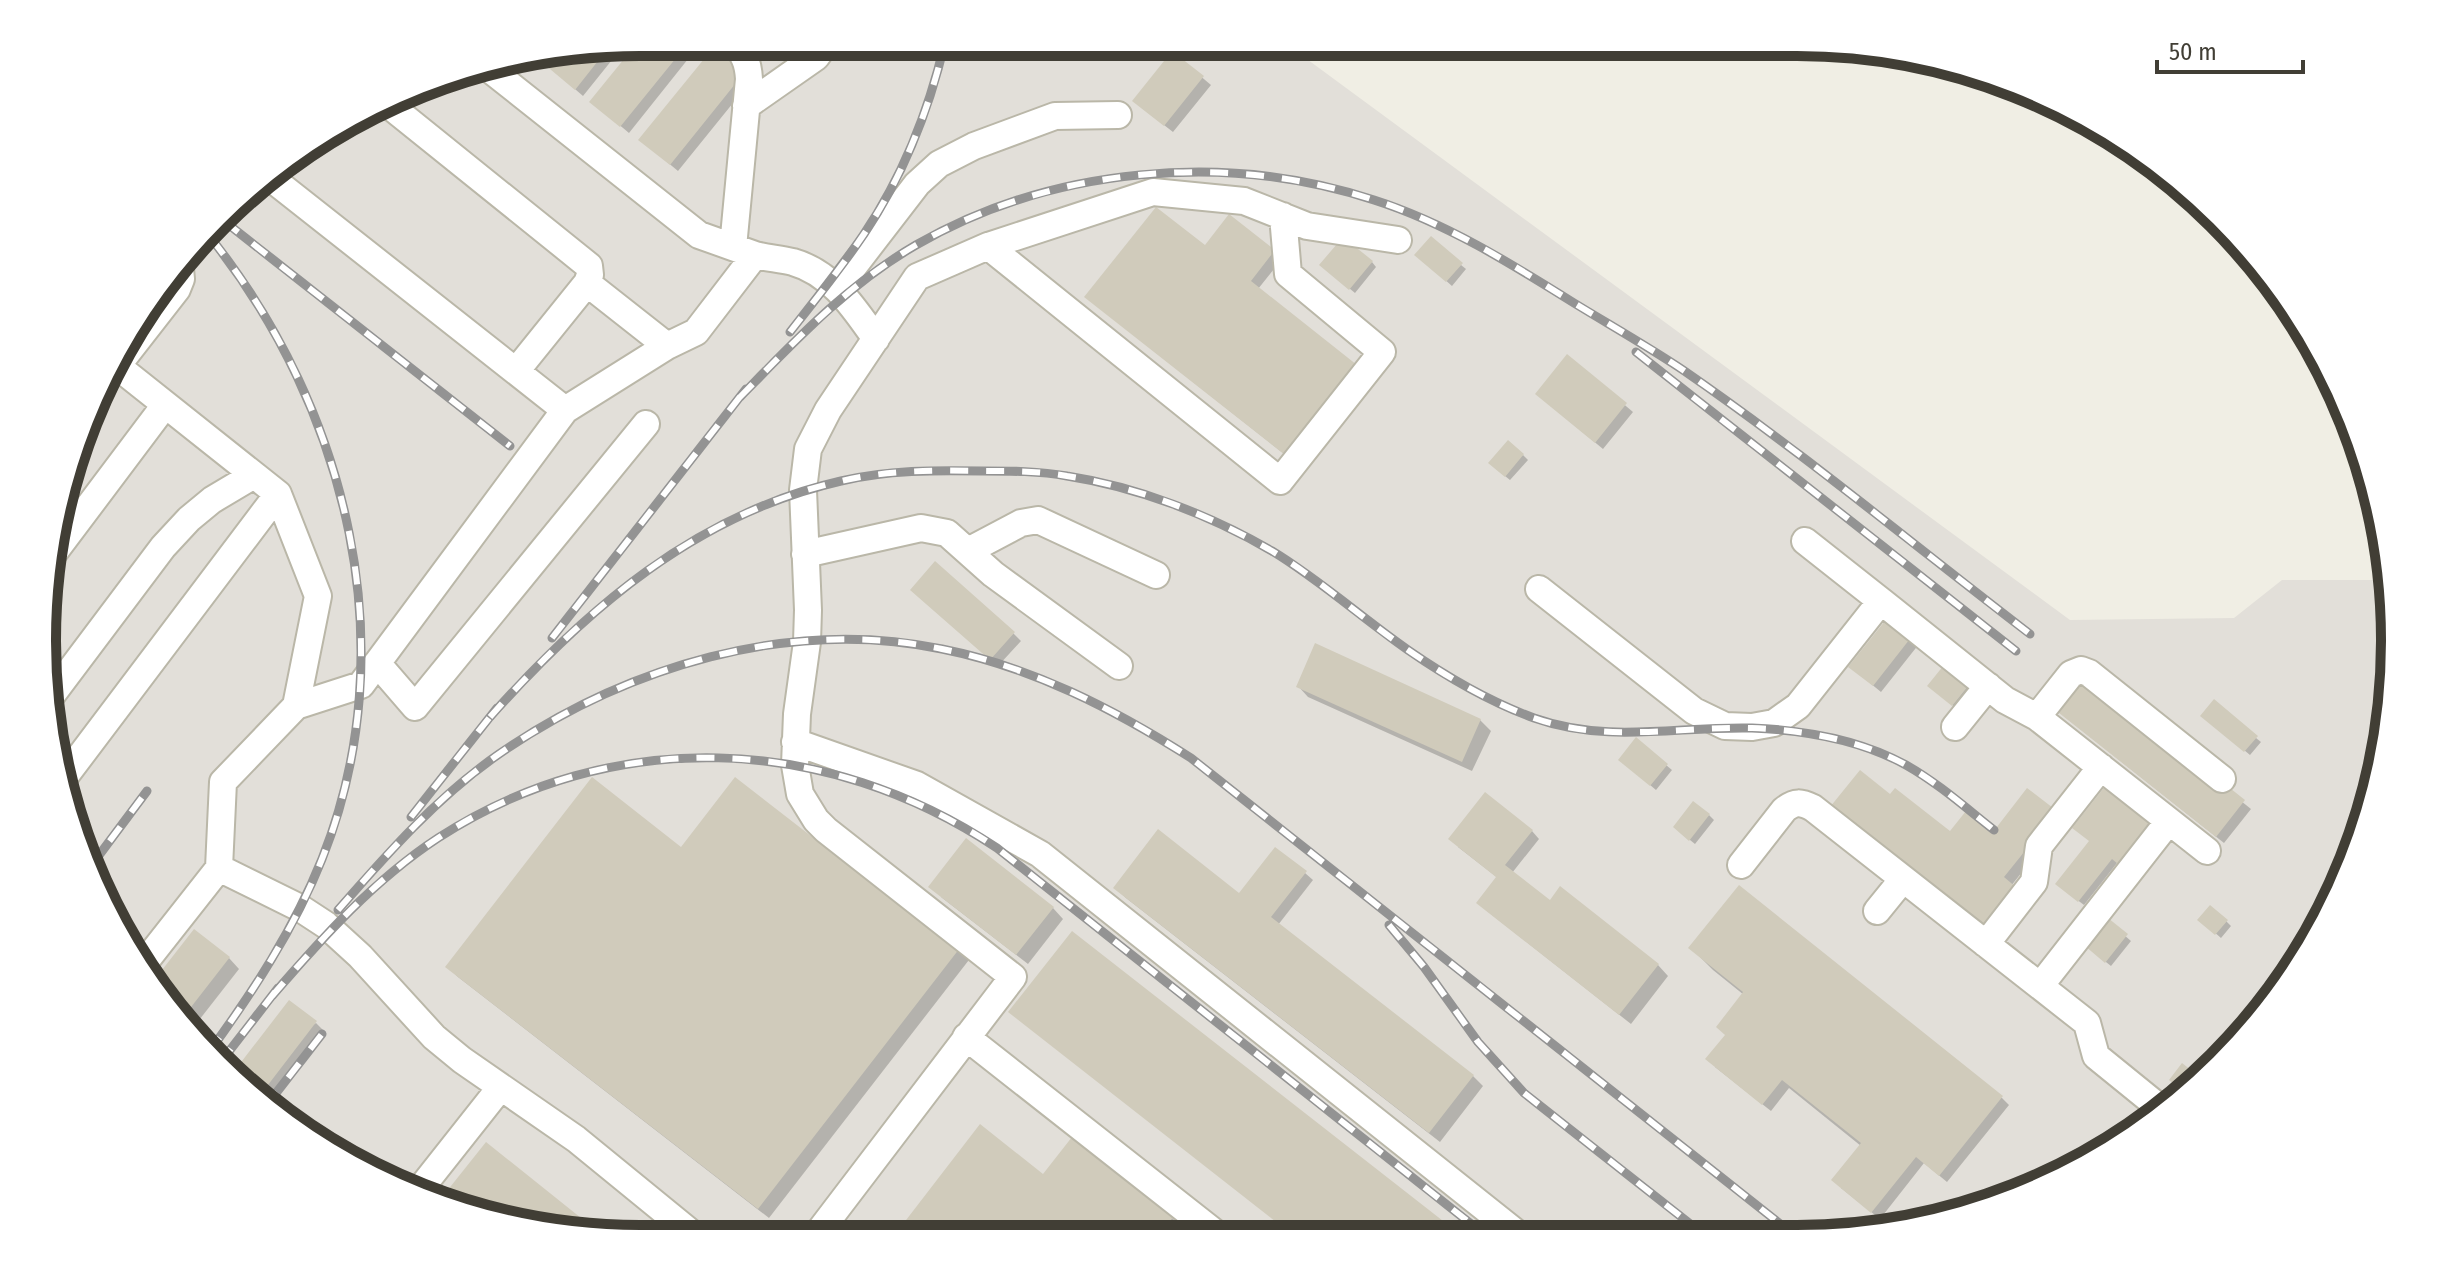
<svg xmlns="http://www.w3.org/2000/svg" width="2437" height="1281" font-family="'Fira Sans Condensed',sans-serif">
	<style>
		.industrial { fill: #e2dfd9 }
		.shadow { fill: #0003 }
		.building { fill: #d0cbbb }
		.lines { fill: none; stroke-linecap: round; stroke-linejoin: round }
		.minor-casing { stroke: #bab7a8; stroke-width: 30 }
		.minor { stroke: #fff; stroke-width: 26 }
		.rail-casing { stroke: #939393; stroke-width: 9 }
		.rail { stroke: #fff; stroke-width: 6; stroke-dasharray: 18; stroke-linecap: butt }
		.rim { fill: none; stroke: #413e35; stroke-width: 10 }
	</style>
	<rect width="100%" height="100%" fill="#f0eee4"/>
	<!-- industrial -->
	<path class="industrial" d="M641,42L1285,43L2070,620L2234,618L2282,580H2390L2394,680L2374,796L2333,906L2247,1035L2160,1116L2025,1194L1875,1234L602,1238L486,1219L375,1177L277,1116L191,1035L88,870L43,680L62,486L143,308L276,166L448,74Z"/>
	<!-- shadow -->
	<path class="shadow" d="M640,42H698L700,44L629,133L592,102Z
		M624,45L583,96L546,64L552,57Z
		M713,50L750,82L678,171L649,147Z
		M1173,53L1211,85L1173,132L1142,108Z
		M1205,248L1274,252L1282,259L1258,289L1297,464L1126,329Z
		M1417,255L1461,265L1466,269L1452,286Z
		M1372,262L1376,267L1355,293L1327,270Z
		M172,277L138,318L143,308Z
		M1568,357L1633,412L1603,449L1545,401Z
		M1523,455L1528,460L1510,480L1495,468Z
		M920,597L1013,633L1021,641L998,666Z
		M1912,637L1919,644L1881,692L1859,674Z
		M1945,667L1972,691L1957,709L1934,690Z
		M1298,686L1480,720L1491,731L1472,771L1308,697Z
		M2134,715L2251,809L2224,843L2064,716Z
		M2208,720L2256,738L2261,742L2250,755Z
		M1636,740L1672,770L1656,790L1625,764Z
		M1890,796L1950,834L1993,835L2063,820L2011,886Z
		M1709,815L1714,820L1695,844L1680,832Z
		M2152,822L2127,870L2117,863L2084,905L2063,889Z
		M1532,831L1539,839L1512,873L1550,903L1658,965L1668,976L1631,1024L1486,910L1498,878L1458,847Z
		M682,849L923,925L972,956L769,1218L458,977L448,967Z
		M1305,873L1313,880L1278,925L1473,1076L1483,1086L1440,1142L1126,898L1115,888L1240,895Z
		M941,897L1053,908L1063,919L1028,964Z
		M2108,921L2131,941L2111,966L2092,951Z
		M2226,921L2231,926L2221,938L2205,924Z
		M1691,948L2002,1098L2009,1105L1947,1182L1924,1163L1880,1219L1841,1188L1861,1146L1789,1088L1771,1111L1715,1067L1744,995L1713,970Z
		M229,958L239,969L189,1033L157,980Z
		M316,1023L323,1030L266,1105L234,1076Z
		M1172,1218L1183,1228L1176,1236L895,1237Z"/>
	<!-- building -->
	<path class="building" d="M689,42L620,127L589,102L637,43Z
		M609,47L575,90L544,64L550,57Z
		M713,48L744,73L670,165L638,140Z
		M1172,51L1204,76L1164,126L1132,101Z
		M1156,207L1205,245L1229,214L1275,250L1251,281L1357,365L1285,455L1084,297Z
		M1431,236L1463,263L1446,282L1414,255Z
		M1343,237L1373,261L1349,290L1319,265Z
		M1567,354L1627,403L1595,443L1535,394Z
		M1508,440L1524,454L1505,477L1488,463Z
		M935,561L1015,632L990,660L910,590Z
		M1889,616L1913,635L1873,686L1848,667Z
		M1315,643L1481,719L1462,762L1296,687Z
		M1944,665L1969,685L1952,706L1927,686Z
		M2078,678L2134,712L2245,800L2216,837L2054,709Z
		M2214,699L2258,736L2244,752L2200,716Z
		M1636,737L1668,764L1650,786L1618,760Z
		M1860,770L1890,794L1895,788L1950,831L1966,811L1993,832L2027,788L2057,811L2004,877L2017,888L1981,934L1830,807Z
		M592,777L681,847L735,777L922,922L963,944L758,1209L445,967Z
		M2107,784L2153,820L2118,864L2112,859L2078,902L2055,884L2089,841L2072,828Z
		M1485,792L1533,830L1505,865L1550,900L1560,886L1659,964L1619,1015L1476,903L1496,877L1448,839Z
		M1693,801L1710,814L1689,841L1673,827Z
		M1158,829L1239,893L1275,847L1307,871L1271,917L1474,1075L1429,1133L1113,888Z
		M966,838L1054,907L1016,955L928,887Z
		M1739,885L2003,1096L1939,1176L1916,1157L1871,1213L1831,1180L1861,1143L1782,1080L1762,1105L1705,1059L1725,1035L1716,1027L1743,992L1688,948Z
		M2210,905L2228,920L2215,935L2197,920Z
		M2108,918L2128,934L2105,963L2085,946Z
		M194,929L230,957L181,1020L155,979Z
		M1072,931L1461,1235L1294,1236L1008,1012Z
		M289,1000L317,1021L258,1098L232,1074Z
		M2182,1063L2201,1078L2185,1093L2169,1080Z
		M980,1124L1043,1174L1072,1137L1174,1216L1158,1236L893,1237Z
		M486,1142L606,1238L486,1219L439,1201Z"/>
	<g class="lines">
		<defs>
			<path id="minor" d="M732,42C744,53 748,62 749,79L733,247
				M487,67L699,235L755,255
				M389,105L589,266L590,275L587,283L516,371
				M746,106L816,57L827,42
				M267,175L565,410
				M988,246L1153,192L1244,201L1307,226L1398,240
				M587,283L667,346
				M837,288L917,184L939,164L974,146L1055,116L1118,115
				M117,366L278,494L318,596L296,706L223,782L219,868L145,962
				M117,366L177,289L181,279L180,269
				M1805,541L1881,601
				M56,550L165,405
				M968,551L1021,523L1038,520L1156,575
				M805,554L921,528L947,533L993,574L1119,666
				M1539,589L1694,711L1725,726L1752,727L1774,723L1798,706L1881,601L2005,700L2037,717L2169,821L2040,986
				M377,663L415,707L646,424
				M48,700L163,547L189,519L212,500L254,475
				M296,706L361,685L565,410L667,346L696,332L755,255C767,258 781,259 793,262C832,273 854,308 876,339
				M2037,717L2071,674L2081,670L2089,673L2222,779
				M1955,727L1988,686
				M795,742L917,785L1040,854L1519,1235
				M66,775L278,494
				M2169,821L2207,851
				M1741,865L1784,810C1795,801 1801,802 1813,808L2087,1023L2096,1056L2165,1112
				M219,868L300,908L326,925L360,956L434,1037L462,1060L576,1139L696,1237
				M1877,911L1903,879
				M1986,944L2034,882L2039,846L2101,767
				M966,1037L1219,1236
				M417,1193L500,1088
				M815,1237L1013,977L826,830L816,820L800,794L795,765L797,714L807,642L808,610L803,490L808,449L828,410L917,277L988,246L1280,481L1382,352L1288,274L1283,216"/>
		</defs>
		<!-- minor casing -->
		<use href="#minor" class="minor-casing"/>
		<!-- minor -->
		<use href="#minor" class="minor"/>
		<defs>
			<path id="rail" d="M224,221L510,446
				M790,332C815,300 841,268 864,234C903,176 929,110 945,42
				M1636,352L2016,651
				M740,397C795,341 847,285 916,245C1051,167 1226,151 1374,200C1446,223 1510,263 1574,303C1610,325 1647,346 1683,370C1802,452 1915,546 2030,634
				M552,638L746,389
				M490,717C586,609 696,514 841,481C887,470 936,470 983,471C1011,471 1039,471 1067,476C1138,487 1210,515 1272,551C1320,580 1362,618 1408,650C1447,677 1490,702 1534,718C1608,744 1677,726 1752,728C1803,730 1861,740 1906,765C1938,783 1966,808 1994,830
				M411,817L497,708
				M88,870L147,791
				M338,910C387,854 437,797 499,754C625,667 789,617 942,649C1032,667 1114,709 1191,758L1793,1234
				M1389,925L1424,967L1478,1042L1524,1093L1703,1234
				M272,996C322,938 374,880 438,838C612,725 826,734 997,848L1485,1235
				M209,1052C253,992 294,929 322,859C406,648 348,410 210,237
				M220,1063L278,988
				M266,1106L322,1034"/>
		</defs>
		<!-- rail casing -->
		<use href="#rail" class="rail-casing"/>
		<!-- rail -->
		<use href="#rail" class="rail"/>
	</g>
	<!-- crop -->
	<path d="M0 0H2437V1281H0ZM640 56H1797A584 584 0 0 1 2381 640V641A584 584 0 0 1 1797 1225H640A584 584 0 0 1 56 641V640A584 584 0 0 1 640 56Z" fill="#fff" fill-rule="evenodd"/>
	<path class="rim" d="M640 56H1797A584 584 0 0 1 2381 640V641A584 584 0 0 1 1797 1225H640A584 584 0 0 1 56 641V640A584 584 0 0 1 640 56Z"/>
	<!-- scale -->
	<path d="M2157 60v12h146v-12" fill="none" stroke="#413e35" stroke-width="4"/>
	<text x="2169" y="60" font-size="24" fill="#413e35" stroke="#ffffff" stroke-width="6" paint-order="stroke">50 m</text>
</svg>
